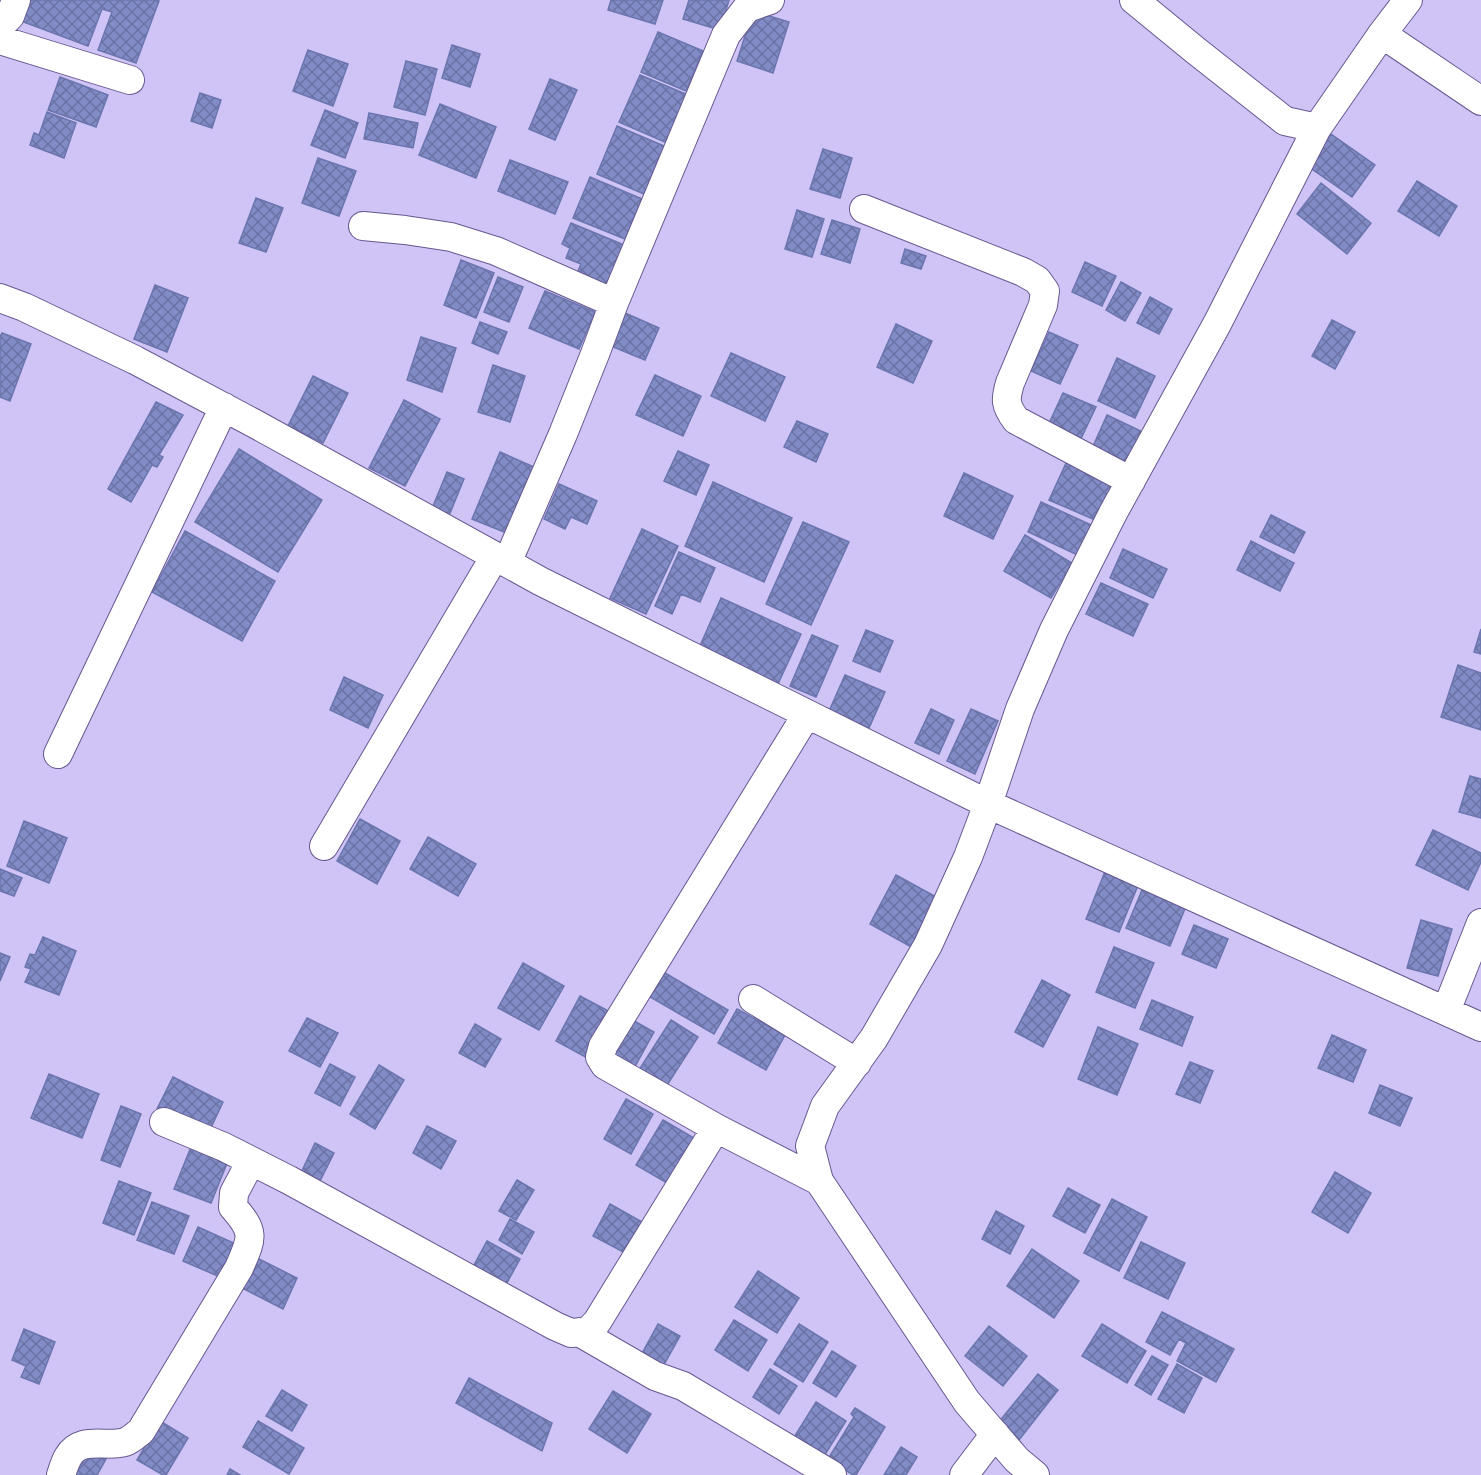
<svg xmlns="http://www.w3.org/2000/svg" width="1481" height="1475" font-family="'Space Grotesk',sans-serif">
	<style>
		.building { fill: url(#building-cross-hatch); stroke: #6b75ae; stroke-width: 1.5 }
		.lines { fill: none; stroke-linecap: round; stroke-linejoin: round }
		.minor-casing { stroke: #675890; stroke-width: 30 }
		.minor { stroke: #fff; stroke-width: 28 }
	</style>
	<defs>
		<pattern id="building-cross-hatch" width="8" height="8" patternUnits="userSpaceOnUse" patternTransform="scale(1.5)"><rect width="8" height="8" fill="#818cc7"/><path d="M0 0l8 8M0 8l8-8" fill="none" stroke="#6a73a4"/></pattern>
	</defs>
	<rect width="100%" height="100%" fill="#d0c4f7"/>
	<!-- building -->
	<path class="building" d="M29,0H158L159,1L136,63L98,50L112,12L102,9L88,46L21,21Z
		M611,0H663L655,24L608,10Z
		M689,0H729L720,30L683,19Z
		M753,11L789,22L773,73L737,61Z
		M658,32L703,51L686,91L641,72Z
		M452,45L480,54L470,87L442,78Z
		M308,50L348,64L333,106L293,91Z
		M406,61L437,69L425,115L394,107Z
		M640,75L688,95L667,143L619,122Z
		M60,77L108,95L96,127L48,110Z
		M550,79L577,90L555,140L529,129Z
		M200,93L221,100L212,128L191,121Z
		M440,104L496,127L476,178L419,155Z
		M325,110L358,123L345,158L311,145Z
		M47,112L76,123L64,158L30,145L34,133L39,135Z
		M369,113L418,123L413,148L364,139Z
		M617,126L664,146L644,194L597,174Z
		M1331,134L1375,165L1352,197L1309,167Z
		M823,149L852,158L840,198L810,189Z
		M318,158L356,171L339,216L302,203Z
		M510,160L568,182L555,214L498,191Z
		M590,177L642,199L625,239L573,218Z
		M1417,181L1457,206L1439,236L1398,211Z
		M1321,183L1371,223L1347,254L1297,214Z
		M256,198L283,208L266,252L239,243Z
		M797,210L824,219L812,257L785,249Z
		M832,220L860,229L850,263L821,254Z
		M571,223L624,245L605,291L575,278L581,264L566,258L570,248L562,244Z
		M905,249L926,256L921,269L901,263Z
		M461,260L494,273L476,318L444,305Z
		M1085,262L1116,276L1102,306L1072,292Z
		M498,277L523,287L509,322L484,312Z
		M1121,282L1141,293L1125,321L1106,310Z
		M155,285L188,298L167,352L134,339Z
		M545,291L595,312L579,349L529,328Z
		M1150,297L1172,309L1159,334L1137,323Z
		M625,313L659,328L645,360L611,346Z
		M1332,320L1355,332L1335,369L1312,356Z
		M480,322L507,332L498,354L472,343Z
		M896,324L932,341L913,383L877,367Z
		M1049,332L1078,345L1060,384L1031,371Z
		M2,333L31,344L10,401L0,397V337Z
		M421,337L456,348L442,392L407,380Z
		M731,353L785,377L765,421L711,396Z
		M1117,358L1155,376L1135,418L1098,401Z
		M493,365L525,376L510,422L478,412Z
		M655,375L701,396L683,436L636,415Z
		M313,376L348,393L323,443L288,426Z
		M1063,393L1096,407L1078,445L1046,430Z
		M404,400L440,419L405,486L369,468Z
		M156,402L183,415L159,455L163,457L157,467L152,465L131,502L108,489Z
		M1107,415L1145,433L1127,472L1089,455Z
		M797,421L828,434L816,462L784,447Z
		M239,449L322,500L278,572L195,522Z
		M678,451L709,465L696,495L664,481Z
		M500,452L536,468L509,534L472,519Z
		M1067,461L1120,485L1102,523L1049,500Z
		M447,472L464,479L448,518L431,511Z
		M964,473L1013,496L993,539L944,516Z
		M713,482L792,518L764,582L685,546Z
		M559,484L597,501L587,524L571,517L565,529L544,519Z
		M1041,502L1098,528L1084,558L1028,532Z
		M1271,515L1305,532L1294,553L1260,537Z
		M803,522L849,542L811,625L766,604Z
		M642,529L678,546L646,614L610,598Z
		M185,531L275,581L242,641L152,592Z
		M1025,535L1072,563L1051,598L1004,571Z
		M1251,541L1294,563L1280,591L1237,570Z
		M1123,549L1167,569L1153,598L1110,578Z
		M679,552L715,568L700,602L681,594L672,614L655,606Z
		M1101,583L1148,604L1133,636L1086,614Z
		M721,598L801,634L778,684L699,648Z
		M1481,629V654L1474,652Z
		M866,630L893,641L880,672L853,661Z
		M812,635L838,646L816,697L790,686Z
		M1458,665L1481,673V730L1441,717Z
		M845,675L885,692L869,728L829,711Z
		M344,677L383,695L368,728L330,710Z
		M931,709L954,720L939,754L915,743Z
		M971,709L998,721L975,774L947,761Z
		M1470,776L1481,779V818L1459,812Z
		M360,819L400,841L377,884L337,861Z
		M24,821L67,838L49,883L7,866Z
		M1433,830L1481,853V862L1468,890L1416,865Z
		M428,837L476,864L458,896L410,869Z
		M0,869L22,878L14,896L0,891Z
		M1106,869L1139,883L1119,932L1086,919Z
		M896,875L940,899L913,948L870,924Z
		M1145,883L1188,901L1170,946L1126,928Z
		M1421,920L1452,929L1438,976L1407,968Z
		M1194,925L1228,939L1216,968L1182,954Z
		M43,937L76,951L59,995L25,982L31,969L25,967L30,954L35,955Z
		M1114,947L1154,963L1135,1008L1096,992Z
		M0,953L10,957L0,981Z
		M523,963L564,986L539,1030L498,1008Z
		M660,970L728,1010L714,1034L645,994Z
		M1042,980L1070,995L1043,1047L1015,1032Z
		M580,996L616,1015L591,1060L556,1041Z
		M1152,1000L1193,1017L1182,1046L1140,1029Z
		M737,1009L785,1035L766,1070L718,1043Z
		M627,1017L654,1032L632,1072L605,1057Z
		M307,1018L338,1033L320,1067L289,1051Z
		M671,1020L698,1037L662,1093L635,1076Z
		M475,1024L501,1039L485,1067L459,1053Z
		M1098,1027L1138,1044L1117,1095L1078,1079Z
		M1332,1035L1366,1050L1353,1082L1318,1068Z
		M1190,1062L1213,1071L1200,1103L1176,1094Z
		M330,1064L355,1077L340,1106L315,1093Z
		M379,1065L404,1080L375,1129L350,1114Z
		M49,1074L99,1094L82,1138L31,1118Z
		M173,1077L223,1102L208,1134L157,1109Z
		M1380,1085L1412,1098L1400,1126L1369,1113Z
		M626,1099L653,1114L631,1154L604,1139Z
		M121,1106L141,1114L120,1167L101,1160Z
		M663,1120L694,1138L667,1183L636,1165Z
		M427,1126L456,1141L441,1169L413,1153Z
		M315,1143L334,1153L318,1185L300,1175Z
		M191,1147L228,1161L211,1203L174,1189Z
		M1335,1172L1371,1193L1348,1233L1312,1212Z
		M517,1180L534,1190L516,1220L499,1211Z
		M119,1181L151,1193L134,1235L103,1223Z
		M1068,1188L1100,1205L1085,1233L1053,1216Z
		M1112,1199L1147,1217L1119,1271L1084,1253Z
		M152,1202L189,1216L174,1254L137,1240Z
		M610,1204L644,1223L627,1254L593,1236Z
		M996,1211L1024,1226L1010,1254L982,1239Z
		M510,1219L534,1232L522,1254L499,1240Z
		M198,1227L236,1244L220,1277L183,1261Z
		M487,1241L520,1259L502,1292L469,1274Z
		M1141,1242L1185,1263L1168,1299L1124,1278Z
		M1032,1249L1079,1281L1054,1318L1007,1286Z
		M255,1257L297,1278L283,1309L240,1287Z
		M758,1271L799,1298L777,1333L735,1307Z
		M1162,1312L1234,1349L1216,1382L1177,1361L1186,1343L1179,1339L1170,1355L1146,1342Z
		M734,1320L767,1340L748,1371L715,1350Z
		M658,1324L680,1336L661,1370L639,1359Z
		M799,1324L828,1342L803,1382L774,1364Z
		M1102,1324L1146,1351L1127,1383L1082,1356Z
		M989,1326L1027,1356L1003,1386L965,1356Z
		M24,1329L55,1342L39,1384L21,1377L26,1366L12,1360Z
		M832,1351L856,1366L836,1397L813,1383Z
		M1152,1356L1168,1365L1151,1395L1135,1385Z
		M1177,1364L1202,1378L1184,1413L1158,1399Z
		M770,1369L797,1386L779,1414L753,1397Z
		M1038,1374L1058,1390L1015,1445L994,1428Z
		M469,1378L552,1423L542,1451L456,1403Z
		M282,1390L307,1405L292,1431L266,1416Z
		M613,1391L651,1414L627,1453L589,1429Z
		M816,1402L846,1421L821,1461L791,1442Z
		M855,1408L885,1427L856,1475H853L828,1459L854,1417L851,1414Z
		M160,1421L188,1438L166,1475H163L137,1460Z
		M258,1421L304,1448L289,1474L243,1447Z
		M83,1446L106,1459L97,1475H66Z
		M901,1447L917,1457L906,1475H884Z
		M230,1469L240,1475H227Z"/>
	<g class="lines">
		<defs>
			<path id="minor" d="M1134,0L1195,50L1285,121L1317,128
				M0,26L10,16L16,0
				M1382,34L1481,101
				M0,40L130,80
				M864,209L1023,272L1037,280L1045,291L1043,305L1010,383C1005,400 1005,405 1016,420L1131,481
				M363,226L405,230L451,237L496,251L614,303
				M0,298L24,307L135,360L259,426L540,581L988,804L1481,1027
				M507,563L563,434L595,354L614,303L726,35L747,8L770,0
				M807,714L603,1046L600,1057L605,1065L716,1128L819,1181
				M58,754L224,407
				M324,846L495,556
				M753,999L857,1063
				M1446,1011L1481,923
				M164,1122L224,1147L289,1180L555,1326L571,1333L587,1332L597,1322L716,1128
				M579,1332L655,1376L683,1386L832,1475
				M61,1475C63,1469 65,1462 68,1457C81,1435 106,1448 125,1442C131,1440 136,1435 141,1431L239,1268C252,1238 256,1233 233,1207L234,1193L251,1161
				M964,1475L995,1434
				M1035,1475L1017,1460L967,1402L819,1181L810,1146L825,1106L874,1038L928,945L968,857L988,804L1020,709L1054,630L1113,513L1217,324L1317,128L1382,34L1408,0"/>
		</defs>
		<!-- minor casing -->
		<use href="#minor" class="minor-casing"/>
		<!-- minor -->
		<use href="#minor" class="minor"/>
	</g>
</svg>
